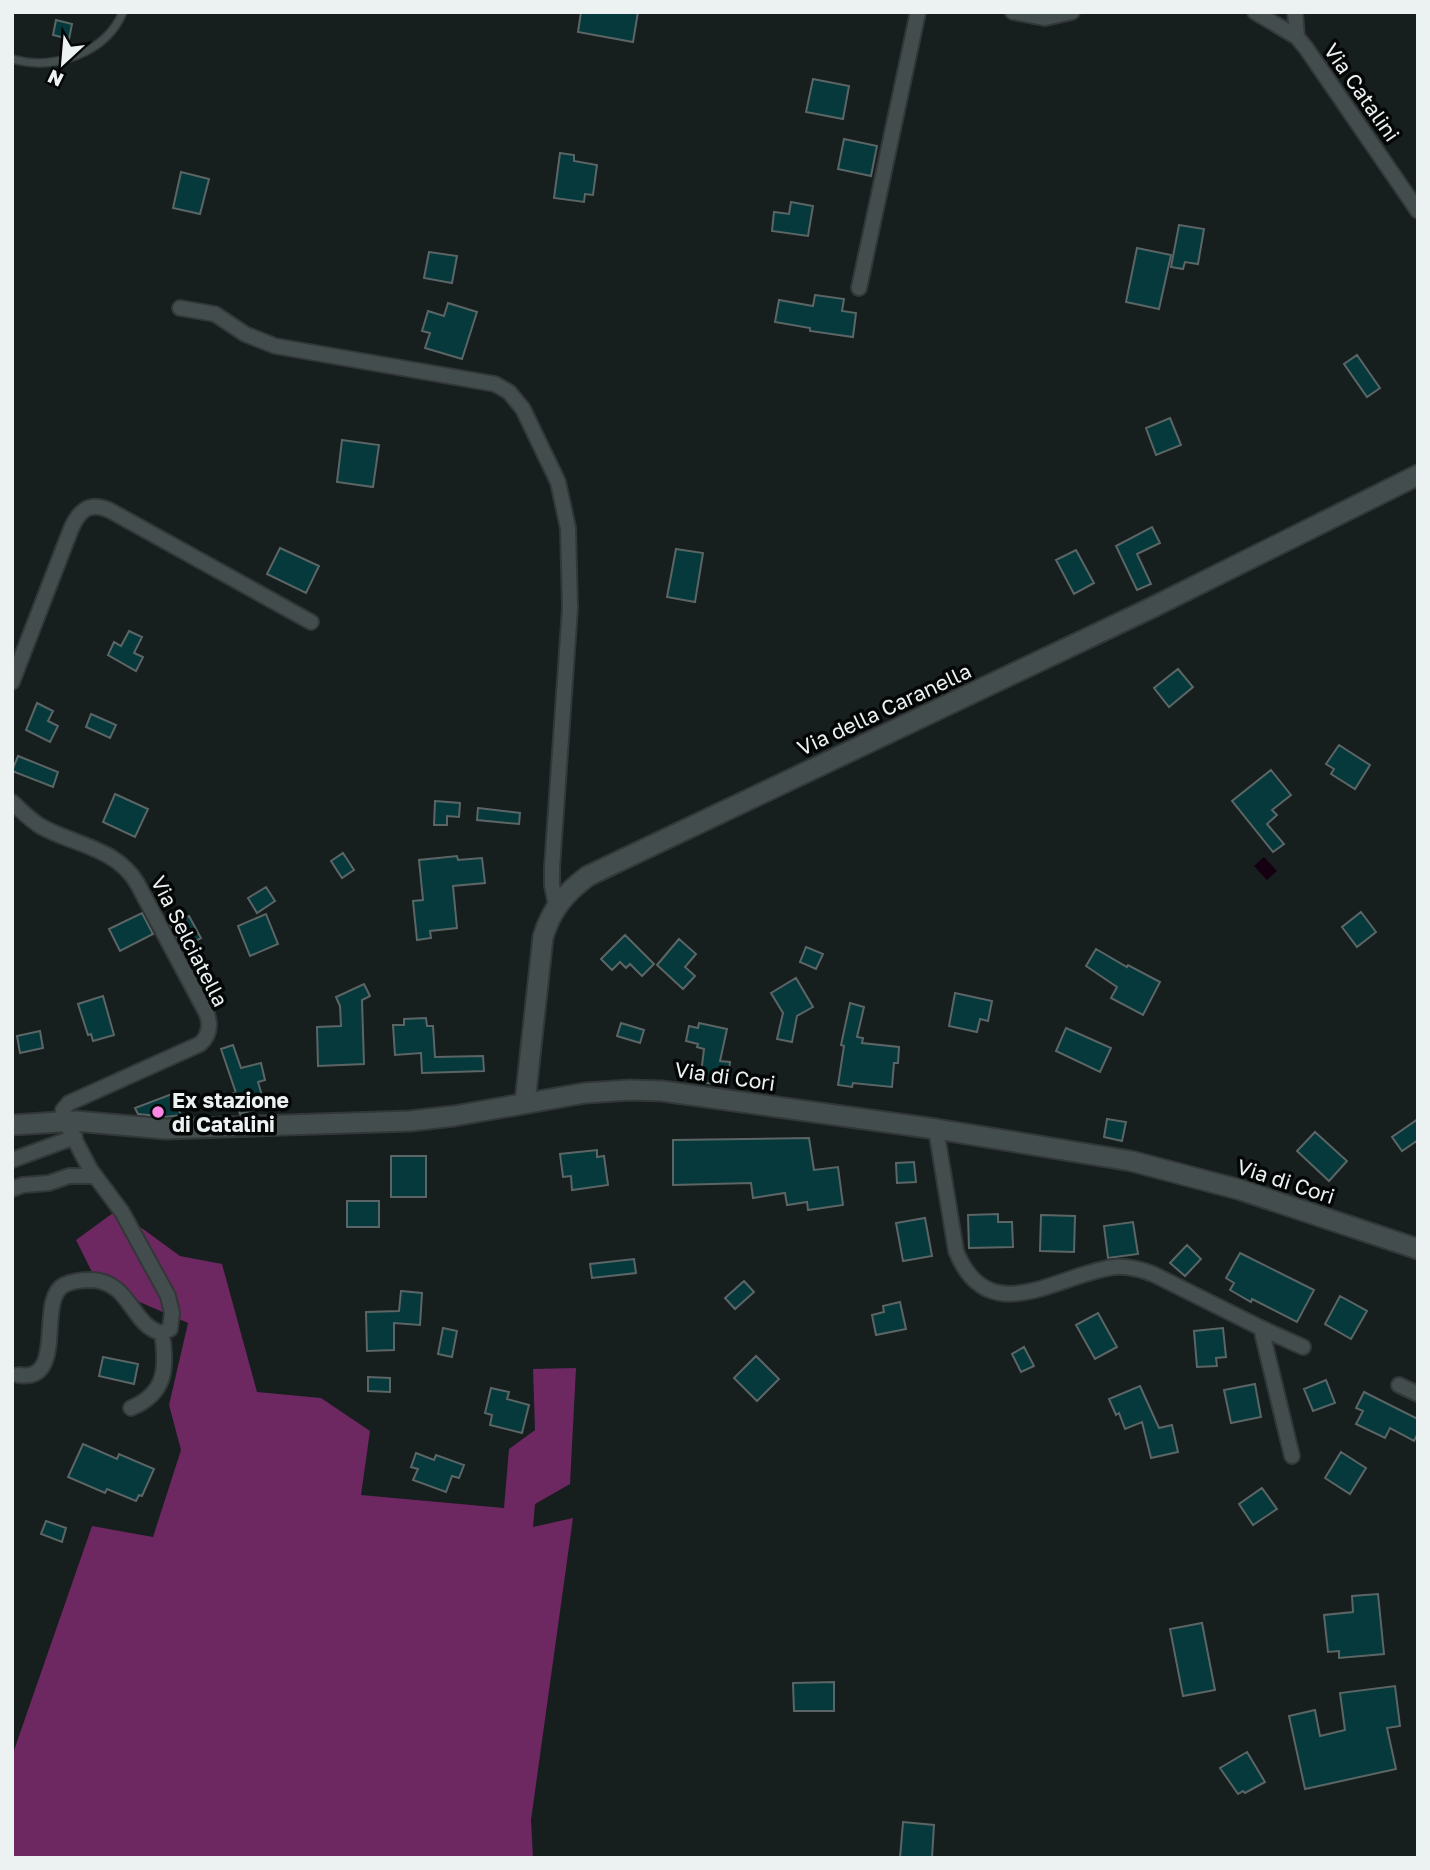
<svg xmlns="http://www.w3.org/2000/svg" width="1430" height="1870" font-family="'Golos Text',sans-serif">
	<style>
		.forest { fill: #6d2761 }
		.water { fill: #150011 }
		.building { fill: #06393b; stroke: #5c6565; stroke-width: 2 }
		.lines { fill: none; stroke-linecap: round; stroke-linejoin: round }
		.lane-casing { stroke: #323737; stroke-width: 10 }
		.street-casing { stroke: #323737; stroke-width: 18 }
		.secondary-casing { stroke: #323737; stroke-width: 23 }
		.lane { stroke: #444d4d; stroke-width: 7 }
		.street { stroke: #444d4d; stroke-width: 14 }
		.secondary { stroke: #444d4d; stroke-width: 19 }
		.poi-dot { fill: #fb87e5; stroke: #050707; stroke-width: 2.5 }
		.labels { text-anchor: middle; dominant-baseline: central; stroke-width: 7; stroke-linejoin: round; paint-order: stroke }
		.street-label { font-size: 21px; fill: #ecf1f1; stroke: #050707 }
		.poi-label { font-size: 21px; font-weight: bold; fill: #ecf1f1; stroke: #050707; text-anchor: start }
	</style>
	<rect width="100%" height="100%" fill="#161e1e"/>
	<!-- forest -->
	<path class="forest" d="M117,1210L180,1256L222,1264L257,1392L321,1398L370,1431L361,1495L504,1508L509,1449L535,1430L533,1369L576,1368L570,1484L535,1504L533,1527L573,1518L531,1820L533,1858H12V1756L92,1526L153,1537L181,1450L169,1405L188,1323L98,1284L76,1240Z"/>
	<!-- water -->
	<path class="water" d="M1264,857L1277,871L1267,880L1254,866Z"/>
	<!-- building -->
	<path class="building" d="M581,12H638L633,42L578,32Z
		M56,20L72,24L69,39L53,35Z
		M813,79L849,86L843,119L806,112Z
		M844,139L877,146L871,176L838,169Z
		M560,153L574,155V161L597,165L593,195L585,194L584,202L554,198Z
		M181,172L209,179L200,214L173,208Z
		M791,202L813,206L808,236L772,231L774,212L789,214Z
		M1179,225L1204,229L1198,264L1185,262L1183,269L1171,267Z
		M1137,248L1171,255L1159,309L1126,302Z
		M429,252L457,256L452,283L424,278Z
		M815,295L844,299L842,311L856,313L853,337L810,331V328L775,322L779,300L813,306Z
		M448,303L477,312L462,359L425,348L430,333L422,331L428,311L444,316Z
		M1357,355L1380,388L1367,397L1344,364Z
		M1170,418L1181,445L1156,455L1146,428Z
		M342,440L379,445L373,487L337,482Z
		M1152,527L1160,543L1137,554L1151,584L1137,590L1116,546Z
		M280,548L319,566L306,593L267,574Z
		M676,549L703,553L695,602L667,597Z
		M1076,550L1094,583L1074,594L1056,560Z
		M129,631L142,637L134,653L143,657L136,671L108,655L114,642L121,646Z
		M1178,669L1193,687L1169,707L1154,688Z
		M37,703L53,711L48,721L58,726L50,742L26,730Z
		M91,714L116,725L110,738L86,727Z
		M1339,745L1370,765L1355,789L1331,774L1334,769L1326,764Z
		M18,756L58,772L53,787L12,771Z
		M1271,770L1291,795L1272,810L1277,815L1267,824L1284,844L1273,852L1232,801Z
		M115,794L148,809L135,837L103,822Z
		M435,801L460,803L459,817L447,816V825H434Z
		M478,808L520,813L519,824L477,820Z
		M343,853L354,870L342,878L331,861Z
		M457,856L458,860L482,858L485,883L453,886L457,928L430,931L431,938L417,940L413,901L423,900L419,860Z
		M266,887L275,901L257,913L248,898Z
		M1361,912L1376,932L1357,947L1342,927Z
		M142,913L153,934L120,951L109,929Z
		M266,914L278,944L250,956L238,926Z
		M189,916L201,938L182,948L170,925Z
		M625,935L654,964L642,976L630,964L626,968L620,962L612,970L601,959Z
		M679,939L696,954L685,967L695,976L683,989L657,965Z
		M806,947L823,954L816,969L800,962Z
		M1096,949L1127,967L1128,965L1160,982L1143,1015L1111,998L1117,987L1086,966Z
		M796,978L813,1007L797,1016L792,1042L777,1039L783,1013L771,993Z
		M364,984L370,996L362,1000L364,1064L318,1066L317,1027L341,1026L340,1006L336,997Z
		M955,993L992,1001L988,1021L980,1019L977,1032L949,1026Z
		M103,996L114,1035L93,1041L91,1034L88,1035L78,1004Z
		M850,1003L864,1007L857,1037L863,1038L862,1043L899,1047L898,1063H894L892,1087L853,1083L852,1087L838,1085L844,1046L841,1045Z
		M426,1018L427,1026H433L435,1057L483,1056L484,1071L422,1073L421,1053L395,1055L393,1025H404V1019Z
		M621,1023L644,1030L640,1043L617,1036Z
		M699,1023L727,1029L720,1061L730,1062L727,1086L700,1082L704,1049L697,1047L698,1044L686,1041L689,1026L698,1028Z
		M1066,1028L1111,1048L1100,1072L1056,1051Z
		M40,1031L43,1048L20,1053L17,1036Z
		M233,1045L241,1068L261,1063L265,1080L258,1082L265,1106L240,1114L234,1093H236L221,1049Z
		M172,1094L181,1115L166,1117L138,1114L135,1108Z
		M1107,1119L1126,1122L1122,1141L1104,1137Z
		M1418,1119V1140L1402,1151L1392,1137Z
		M1315,1132L1347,1161L1329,1181L1297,1151Z
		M809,1138L814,1170L838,1167L843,1205L808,1210L807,1202L787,1205L785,1193L753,1198L751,1183L673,1185V1140Z
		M597,1150V1157L604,1156L608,1185L572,1190L571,1176L563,1177L560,1154Z
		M391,1156H426V1197H391Z
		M914,1162L916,1182L897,1183L896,1163Z
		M347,1201H379V1227H347Z
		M998,1214V1222H1012L1013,1247L969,1248L968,1215Z
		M1041,1215L1075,1216L1074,1252L1040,1251Z
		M925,1218L932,1256L903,1261L896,1223Z
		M1133,1222L1138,1254L1108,1258L1104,1226Z
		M1187,1245L1201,1259L1185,1276L1170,1263Z
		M1240,1253L1314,1290L1297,1322L1252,1299L1251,1302L1230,1290L1234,1283L1226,1278Z
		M634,1259L636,1273L592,1278L590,1264Z
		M744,1281L754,1292L735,1309L725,1298Z
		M401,1291L422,1293L420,1325L394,1323V1350L367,1351L366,1312L399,1311Z
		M1340,1296L1367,1311L1351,1339L1325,1324Z
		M900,1302L906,1329L876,1335L872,1315L884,1312L883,1306Z
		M1098,1313L1117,1347L1095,1359L1076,1325Z
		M443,1328L457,1331L452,1357L438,1354Z
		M1223,1328L1226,1357L1216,1358L1217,1366L1197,1367L1194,1331Z
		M1024,1347L1034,1366L1021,1372L1012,1354Z
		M756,1356L779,1379L757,1401L734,1378Z
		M103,1357L138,1364L134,1384L99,1376Z
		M368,1377L390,1378V1392L368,1391Z
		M1326,1380L1335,1403L1313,1411L1304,1389Z
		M1255,1384L1261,1417L1231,1423L1224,1390Z
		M1140,1386L1159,1428L1172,1425L1178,1452L1151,1458L1142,1422L1125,1429L1119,1413L1116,1415L1109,1399Z
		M491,1388L509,1392L507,1399L529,1405L522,1433L490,1425L492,1415L485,1413Z
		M1364,1392L1418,1419V1433L1414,1441L1390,1428L1385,1438L1356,1424L1363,1411L1356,1408Z
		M83,1444L117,1459L119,1454L154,1469L142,1496L139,1495L136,1501L107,1489L105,1493L68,1477Z
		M1341,1452L1366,1468L1350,1494L1325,1478Z
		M416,1453L434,1460L436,1455L464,1465L459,1478L452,1476L446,1492L413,1480L418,1469L411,1467Z
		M1262,1488L1277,1509L1253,1525L1239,1504Z
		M46,1521L66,1528L62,1542L41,1534Z
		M1378,1594L1384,1654L1339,1658V1651L1328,1652L1324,1615L1353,1612L1352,1596Z
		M1202,1623L1215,1690L1183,1696L1170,1629Z
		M834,1682V1711H794L793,1683Z
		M1395,1686L1400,1726L1387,1728L1396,1769L1305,1789L1289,1716L1315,1710L1320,1736L1345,1730L1340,1693Z
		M1247,1752L1265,1782L1245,1793L1243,1791L1238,1794L1220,1768Z
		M903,1822L934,1825L932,1858H900Z"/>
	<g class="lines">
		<defs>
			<path id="lane" d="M12,59C54,71 106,53 123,12"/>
			<path id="street" d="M1013,12L1045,18L1072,12
				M1255,12L1297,37L1306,48L1418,211
				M1295,12L1297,37
				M859,288L918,12
				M180,308L215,314L245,334L275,346L495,384L509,392L523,409L558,482L568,528L570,608L552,868V885L556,906
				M12,682L71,529C79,511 89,501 109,510L311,622
				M12,802C22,811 31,821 42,827C75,845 116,848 137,883L207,1014C211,1026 209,1036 200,1044L69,1103L63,1110L65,1121L90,1169L122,1212L168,1296L172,1313L170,1329L162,1333C131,1326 131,1281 91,1280C83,1280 72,1281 64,1285C36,1300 68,1383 18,1375
				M936,1129L956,1251C989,1333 1059,1273 1115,1267C1128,1266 1140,1269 1153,1274L1261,1328L1292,1456
				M12,1160L75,1137
				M12,1189L23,1185L49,1183L69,1176H95
				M1261,1328L1303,1347
				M1399,1385L1418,1394
				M131,1408C167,1393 167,1367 162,1333"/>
			<path id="secondary" d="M525,1102L543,937C551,910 565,893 588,876L1149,609L1418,475
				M12,1125L75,1121L166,1129L410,1121L454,1116L585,1093L630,1090L662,1091L936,1129L1131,1161L1241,1190L1418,1249"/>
		</defs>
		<!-- lane casing -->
		<use href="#lane" class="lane-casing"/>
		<!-- street casing -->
		<use href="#street" class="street-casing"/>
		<!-- secondary casing -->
		<use href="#secondary" class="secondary-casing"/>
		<!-- lane -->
		<use href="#lane" class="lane"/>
		<!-- street -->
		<use href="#street" class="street"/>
		<!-- secondary -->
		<use href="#secondary" class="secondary"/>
	</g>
	<!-- markers -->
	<circle class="poi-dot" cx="158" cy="1112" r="7"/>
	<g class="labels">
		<!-- street labels -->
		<g class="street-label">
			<text transform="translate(1362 92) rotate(55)">Via Catalini</text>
			<text transform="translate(884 709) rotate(-25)">Via della Caranella</text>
			<text transform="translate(190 941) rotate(63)">Via Selciatella</text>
			<text transform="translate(725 1076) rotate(8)">Via di Cori</text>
			<text transform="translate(1286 1181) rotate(18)">Via di Cori</text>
		</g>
		<!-- poi labels -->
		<g class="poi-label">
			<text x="172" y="1100">Ex stazione<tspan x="172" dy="24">di Catalini</tspan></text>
		</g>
	</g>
	<!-- border -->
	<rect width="1430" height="1870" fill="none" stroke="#ecf1f1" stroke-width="28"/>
	<!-- north arrow -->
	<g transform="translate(63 63) rotate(206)" stroke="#050707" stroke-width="5" paint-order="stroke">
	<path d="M0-5L12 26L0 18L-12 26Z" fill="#ecf1f1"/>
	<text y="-10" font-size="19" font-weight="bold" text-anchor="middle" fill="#ecf1f1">N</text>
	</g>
</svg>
